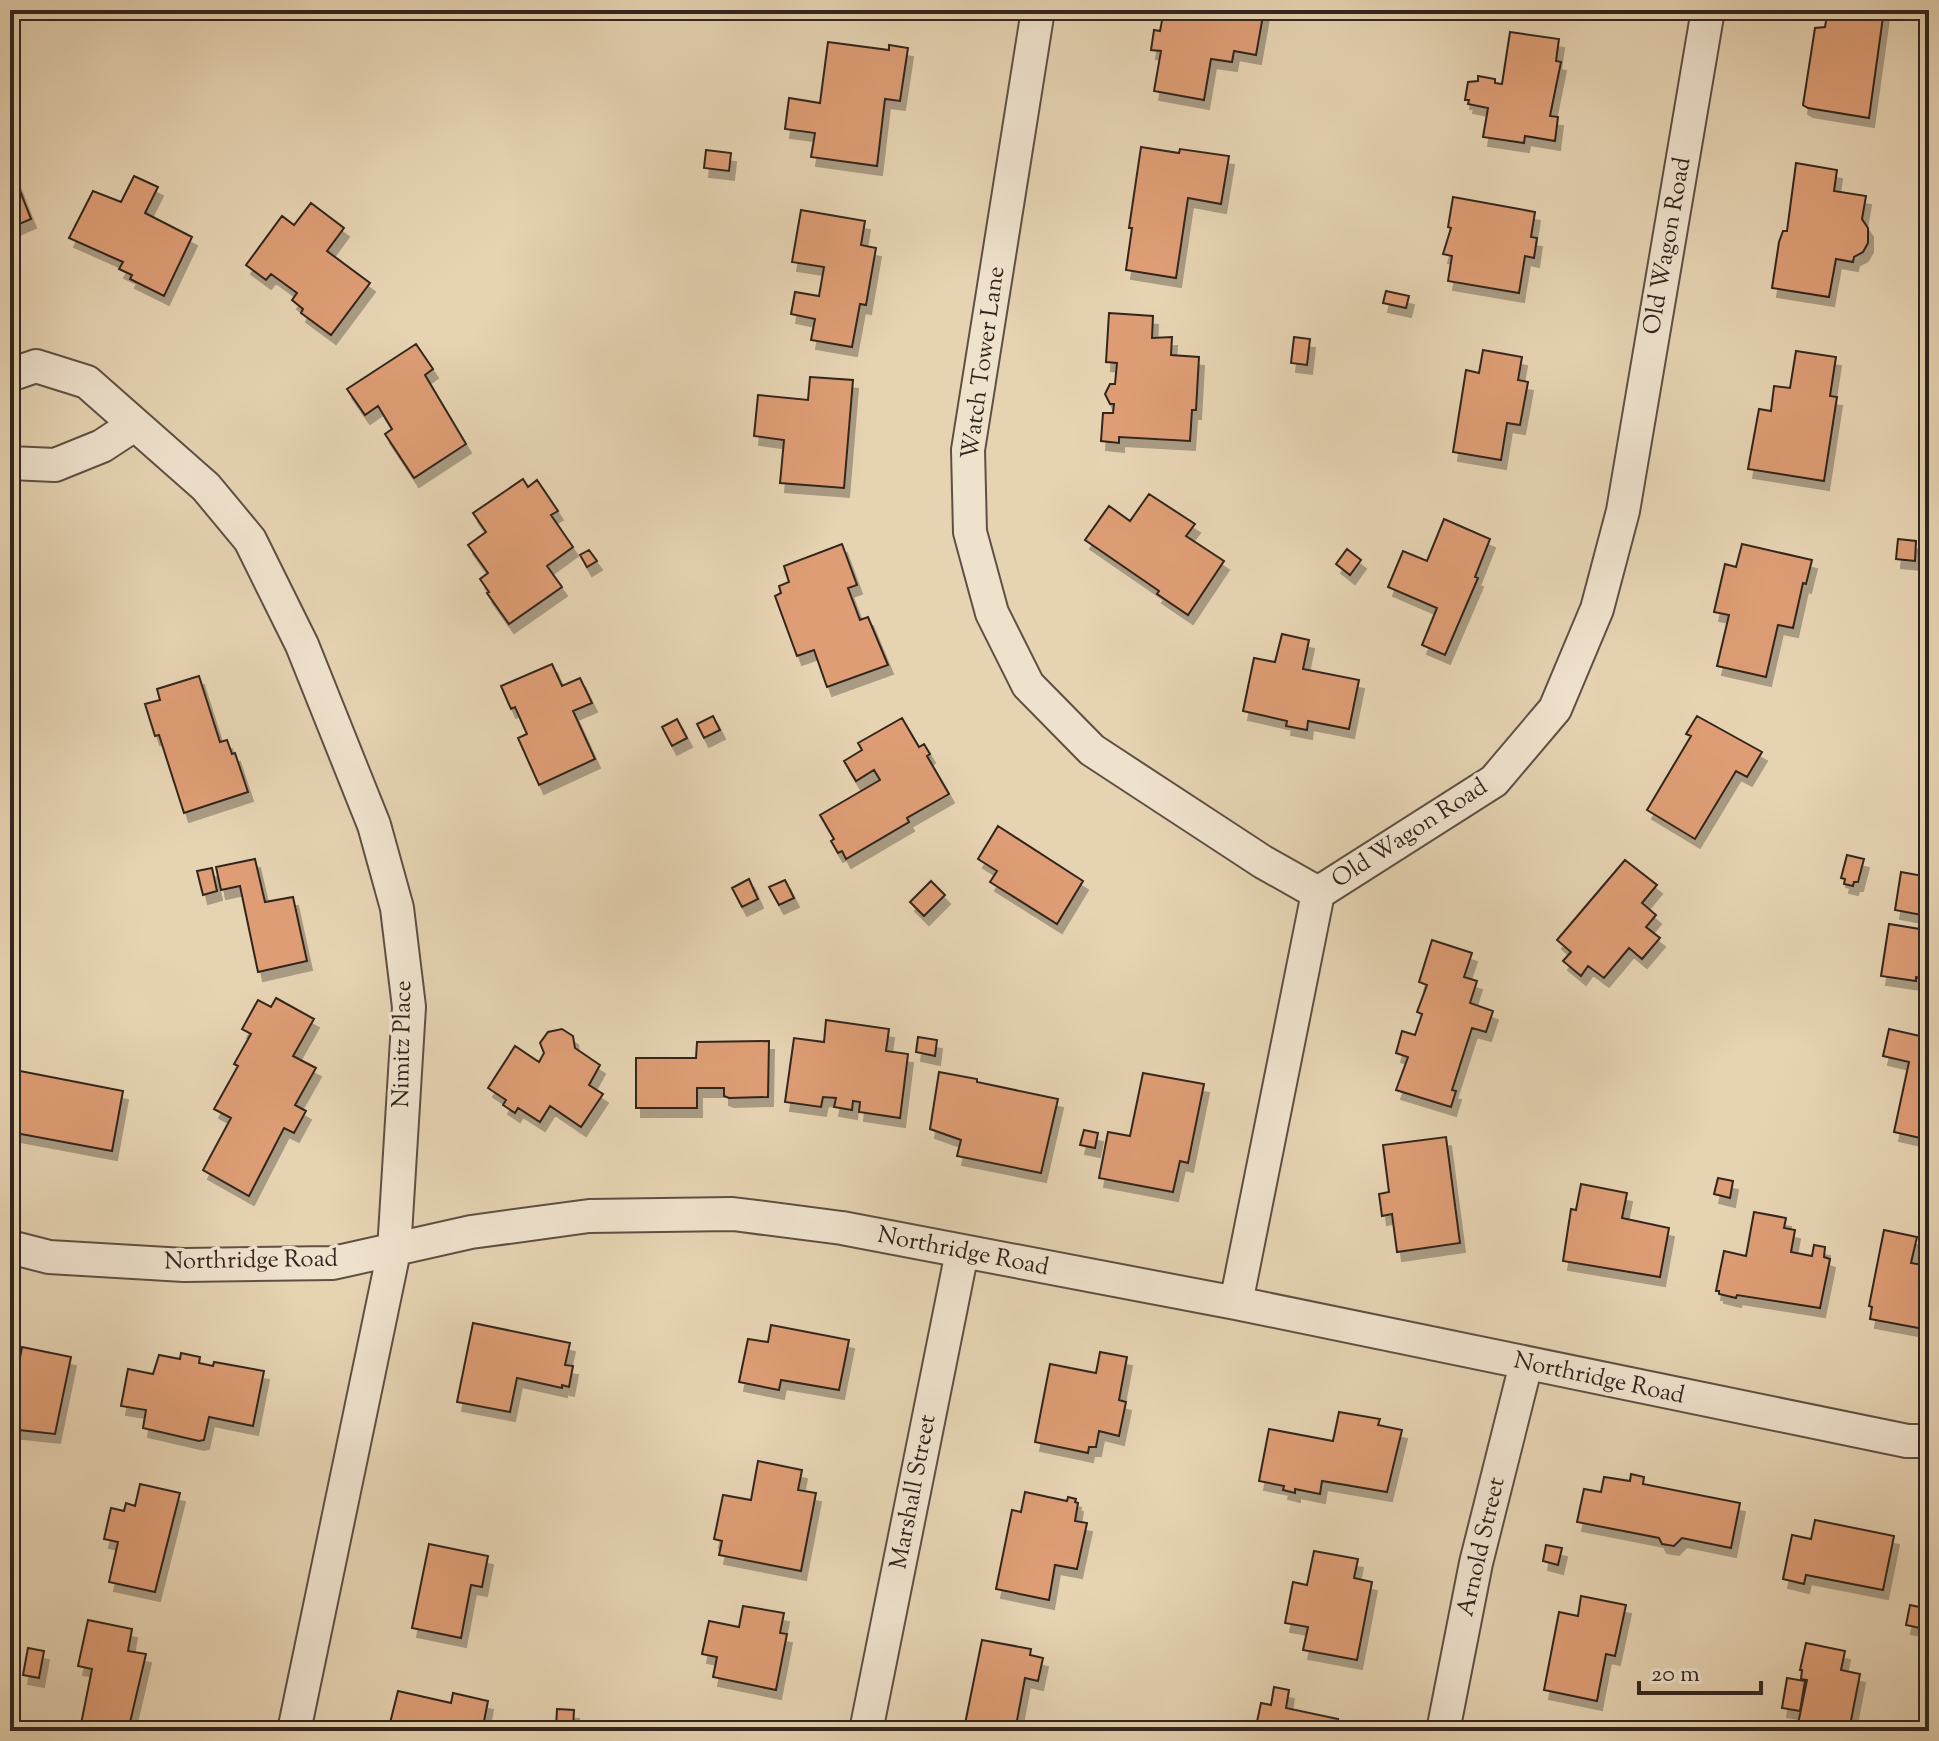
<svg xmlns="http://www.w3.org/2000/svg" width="1939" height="1741" font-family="'Sorts Mill Goudy',serif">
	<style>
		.building { fill: #de9d74; stroke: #32251e; stroke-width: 2; filter: url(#shadow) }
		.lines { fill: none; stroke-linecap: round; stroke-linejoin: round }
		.minor-casing { stroke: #5f5043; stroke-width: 36 }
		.minor { stroke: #efe2cd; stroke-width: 32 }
		.labels { text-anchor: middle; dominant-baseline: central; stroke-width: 7; stroke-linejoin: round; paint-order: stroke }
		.street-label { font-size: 24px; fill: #32251e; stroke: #efe2cd }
	</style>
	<defs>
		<filter id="shadow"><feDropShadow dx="5" dy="9" stdDeviation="0" flood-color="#0004"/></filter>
	</defs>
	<rect width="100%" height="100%" fill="#e6d3b2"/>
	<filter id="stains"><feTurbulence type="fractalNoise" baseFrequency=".0025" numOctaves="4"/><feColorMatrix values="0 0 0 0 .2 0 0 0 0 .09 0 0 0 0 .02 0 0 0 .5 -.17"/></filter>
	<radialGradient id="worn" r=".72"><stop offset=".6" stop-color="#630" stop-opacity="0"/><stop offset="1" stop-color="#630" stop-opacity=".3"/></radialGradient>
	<!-- building -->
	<path class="building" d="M1164,10H1264L1256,55L1234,51L1232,62L1211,59L1204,100L1154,91L1161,51L1151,50L1154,30L1160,31Z
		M1828,10H1884L1869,118L1808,108L1803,105L1815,28L1825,27Z
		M1510,32L1559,39L1556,61L1561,62L1550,116L1558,117L1555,141L1525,136L1524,143L1483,137L1488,108L1468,104L1469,100H1465L1468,82L1478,81V76L1495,79V83L1502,84Z
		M828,42L889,50V45L908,48L900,101L885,99L877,166L811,157L815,133L785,129L789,98L820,103Z
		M1141,147L1179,153L1180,149L1229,156L1221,204L1188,198L1176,278L1126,270L1132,228H1129Z
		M706,150L731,153L729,171L704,168Z
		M1796,163L1837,170L1834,191L1866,196L1862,219L1868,228V243L1863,252L1854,257L1853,262L1836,259L1829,297L1772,288L1779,242L1783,231H1787Z
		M11,168L31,219L10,228V168Z
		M134,176L158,187L145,213L192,237L164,296L130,279L132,275L119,269L123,262L69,238L93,191L121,202Z
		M1453,197L1535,212L1531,237L1537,238L1534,258L1525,256L1519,293L1448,281L1452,256L1443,254L1451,228L1448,227Z
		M311,203L344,228L327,251L370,283L331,335L301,313L303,309L292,300L297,293L271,274L266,280L246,265L282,216L294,225Z
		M801,210L865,221L861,245L876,248L866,305L860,304L852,347L811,340L815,319L791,314L795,292L819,296L824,267L792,262Z
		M1386,291L1409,296L1406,308L1383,303Z
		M1109,313L1153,316L1152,338L1172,337L1171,355L1199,357L1196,410H1192L1190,441L1119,437V443L1101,441L1103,413H1113L1114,404H1110L1105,394L1110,384H1115L1117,363L1106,362Z
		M1294,337L1310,339L1307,365L1291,363Z
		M416,344L433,369L425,375L466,444L414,478L385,434L392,429L378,406L365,415L347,389Z
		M1483,350L1522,357L1518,380L1528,382L1520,425L1507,423L1501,460L1453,452L1466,370L1479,373Z
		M1796,351L1836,357L1830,396L1837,397L1824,481L1748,469L1759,409L1771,411L1774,386L1790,388Z
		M1925,357L1929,358V374L1921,372Z
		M810,377L853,380L844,488L780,483L784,440L754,436L758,395L808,400Z
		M523,479L528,487L537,480L558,511L551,515L573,547L547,566L562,587L509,624L487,593L489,592L480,579L488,573L468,545L486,532L473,513Z
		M1149,494L1195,524L1186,536L1224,561L1188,615L1157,594L1159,591L1085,540L1109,506L1130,521Z
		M1444,519L1490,539L1475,577L1478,578L1445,655L1422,645L1437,608L1388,587L1403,551L1427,561Z
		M1898,539L1916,541L1915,561L1896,559Z
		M842,544L857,585L848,588L860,620L868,617L888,665L827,687L814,650L797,656L775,596L781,593L779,586L789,582L784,566Z
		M1742,544L1812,560L1806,584L1803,583L1793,628L1778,625L1766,677L1717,666L1729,615L1714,612L1725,564L1736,567Z
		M1347,549L1361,560L1350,575L1336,564Z
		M589,550L597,561L587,567L580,555Z
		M1282,634L1309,640L1303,669L1359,680L1349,729L1308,721L1307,730L1286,726L1287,721L1243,711L1254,658L1275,662Z
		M552,664L562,686L580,678L592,703L573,711L595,759L539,785L518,738L527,734L515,707L511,709L501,686Z
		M199,676L220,742L227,740L232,754L235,753L248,792L184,813L159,735L155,736L145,704L160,700L157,689Z
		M713,716L720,730L704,738L697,724Z
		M1697,716L1762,752L1747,777L1736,771L1695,839L1647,810L1691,736L1686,734Z
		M902,718L919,747L924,744L930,754L927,756L949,794L907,818L909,822L846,859L842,851L838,853L831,841L834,839L820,815L880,780L874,770L856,781L844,761L862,750L858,743Z
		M677,719L687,738L672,746L662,727Z
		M998,826L1083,881L1057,924L990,882L997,871L978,859Z
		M1847,855L1864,859L1858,882H1854L1853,886L1844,884L1845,879L1841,878Z
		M255,859L265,902L293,897L307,961L258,972L240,886L221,890L216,867Z
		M1625,860L1657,885L1642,903L1656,915L1646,927L1660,938L1642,959L1629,948L1604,978L1588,966L1581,976L1563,961L1571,952L1557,940Z
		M212,868L217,891L203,895L197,871Z
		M1901,872L1929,877V976L1924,975L1923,979L1916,977V981L1881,976L1889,924L1920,929L1922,915L1895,910Z
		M749,879L758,899L742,907L732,888Z
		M785,880L794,898L779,905L769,887Z
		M931,881L945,895L924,916L910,902Z
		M1432,940L1472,953L1464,977L1477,981L1470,1003L1493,1011L1486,1032L1472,1028L1452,1090L1456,1091L1451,1107L1396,1090L1408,1057L1396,1053L1402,1031L1415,1035L1422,1014L1417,1012L1427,985L1419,982Z
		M276,998L314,1019L293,1056L316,1068L295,1105L306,1111L294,1133L284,1128L249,1196L203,1170L231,1118L214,1109L238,1066L234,1064L251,1034L242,1029L258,1000L271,1007Z
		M826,1020L889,1029L886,1051L908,1054L900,1118L859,1112L860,1102L853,1101L852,1110L834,1107L836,1098L823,1097L821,1107L785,1102L794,1038L824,1042Z
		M562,1029L573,1036L575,1048L600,1065L589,1085L603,1094L581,1127L550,1106L540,1122L518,1108L515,1113L503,1105L506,1100L488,1088L515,1046L539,1062L544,1053L540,1043L548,1032Z
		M1889,1029L1929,1038V1140L1894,1132L1909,1062L1883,1056Z
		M918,1037L937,1040L935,1056L916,1052Z
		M769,1041L768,1097L729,1098L724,1096V1088H697V1108H636V1058H696L697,1042Z
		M20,1071L123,1091L112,1151L10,1132Z
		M939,1072L977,1079V1082L1058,1099L1041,1173L957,1156L961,1140L930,1129Z
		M1143,1073L1204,1084L1188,1163L1180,1161L1173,1192L1099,1178L1108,1132L1130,1136Z
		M1084,1130L1098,1133L1095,1148L1080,1145Z
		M1446,1137L1460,1243L1397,1252L1392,1214L1382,1216L1379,1194L1389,1192L1383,1145Z
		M1718,1178L1733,1181L1730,1198L1714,1194Z
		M1581,1184L1627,1193L1622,1218L1669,1228L1660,1277L1563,1261L1571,1209L1576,1210Z
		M1754,1212L1786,1218L1784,1228L1795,1230L1791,1252L1812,1256L1814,1245L1825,1247L1824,1257L1830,1259L1820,1308L1737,1295L1736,1298L1719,1294V1291H1716L1724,1251L1746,1256Z
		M1884,1230L1917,1237L1911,1263L1929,1266V1330L1870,1319L1872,1307L1869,1306Z
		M473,1323L570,1343L565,1365L573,1366L569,1387L562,1385V1388L517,1378L510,1412L457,1402Z
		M771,1325L849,1340L839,1390L781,1380L779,1390L739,1382L748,1339L768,1342Z
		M22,1347L71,1357L55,1434L10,1429V1377L16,1379Z
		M1100,1352L1127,1357L1119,1400L1126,1402L1119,1436L1099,1431L1096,1447H1089L1088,1453L1035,1442L1050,1364L1096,1373Z
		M181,1353L200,1357L199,1363L213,1366L214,1362L264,1371L253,1426L209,1417L204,1440L199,1441L143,1428L146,1410L121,1406L128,1369L153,1374L159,1355L180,1359Z
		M1339,1412L1380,1419L1378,1425L1402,1430L1387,1492L1322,1481L1320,1494L1295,1489V1493L1283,1490L1284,1486L1259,1481L1269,1429L1333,1441Z
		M758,1461L802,1470L798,1490L816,1493L801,1571L719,1555L722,1541L714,1539L723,1495L751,1500Z
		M1631,1474L1644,1477L1643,1484L1740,1503L1731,1548L1682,1538L1674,1546L1662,1544L1659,1538L1577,1522L1584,1489L1601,1492L1604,1477L1630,1481Z
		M140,1484L180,1493L155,1592L109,1582L118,1542L104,1539L111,1508L124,1511L126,1503L135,1506Z
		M1025,1492L1067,1501L1068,1497L1076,1499L1075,1502L1078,1503L1075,1521L1087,1523L1077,1569L1055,1565L1049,1600L996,1589L1012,1510L1021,1512Z
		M1815,1520L1894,1536L1883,1590L1806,1575L1804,1584L1783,1579L1792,1535L1811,1539Z
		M429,1544L488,1556L482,1587L471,1585L461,1638L412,1628Z
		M1546,1545L1562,1548L1558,1565L1543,1561Z
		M1314,1551L1358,1559L1354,1578L1372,1582L1357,1660L1303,1650L1308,1627L1285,1623L1293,1582L1307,1585Z
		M1581,1596L1626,1605L1615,1656L1606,1654L1597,1701L1544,1690L1559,1612L1578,1616Z
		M1910,1605L1929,1609V1630L1906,1625Z
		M743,1606L784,1613L780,1633L787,1634L776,1690L713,1677L717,1657L702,1654L709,1621L739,1627Z
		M88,1620L132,1629L128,1651L146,1654L128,1731L81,1724L92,1669L78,1666Z
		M982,1640L1031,1649L1030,1655L1043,1658L1038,1681L1025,1678L1015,1731L965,1724Z
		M1806,1643L1845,1651L1841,1670L1860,1674L1849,1731L1797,1729L1807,1680L1801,1679L1802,1670H1800Z
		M28,1648L44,1651L39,1678L23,1675Z
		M1787,1678L1805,1681L1800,1711L1782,1708Z
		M1274,1687L1289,1690L1286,1708L1338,1719L1335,1731H1255L1261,1703L1271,1705Z
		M398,1691L451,1703L453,1693L488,1701L482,1731H388Z
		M557,1709L574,1710L573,1729L556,1728Z"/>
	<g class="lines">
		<defs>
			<path id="minor" d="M1038,10L968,450L970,532L992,613L1028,685L1092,750L1263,862L1318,893
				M10,375L36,366L87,382L206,487L250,540L302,645L374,825L397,908L409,1007L394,1251L294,1731
				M10,463L55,465L102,446L134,425
				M10,1247L49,1257L184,1265L333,1263L471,1232L589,1216L733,1214L842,1228L1236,1303L1907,1441H1929
				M1236,1303L1318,893L1494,781L1555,709L1597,609L1623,511L1708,10
				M866,1731L962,1252
				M1443,1731L1476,1563L1526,1364"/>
		</defs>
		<!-- minor casing -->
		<use href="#minor" class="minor-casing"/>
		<!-- minor -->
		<use href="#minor" class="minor"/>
	</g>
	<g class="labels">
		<!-- street labels -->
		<g class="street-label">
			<text transform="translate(1668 246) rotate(-80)">Old Wagon Road</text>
			<text transform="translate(984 363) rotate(-82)">Watch Tower Lane</text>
			<text transform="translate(1410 834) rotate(-33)">Old Wagon Road</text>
			<text transform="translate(403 1044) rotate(-89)">Nimitz Place</text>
			<text transform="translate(963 1252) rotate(11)">Northridge Road</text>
			<text transform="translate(251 1261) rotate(-1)">Northridge Road</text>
			<text transform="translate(1599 1379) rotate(12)">Northridge Road</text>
			<text transform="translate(914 1492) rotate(-79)">Marshall Street</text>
			<text transform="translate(1482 1547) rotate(-77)">Arnold Street</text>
		</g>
	</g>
	<!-- margin -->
	<rect width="1939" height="1741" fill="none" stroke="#e6d3b2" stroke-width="40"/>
	<rect x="12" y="12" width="1915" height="1717" fill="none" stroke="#32251e" stroke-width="4"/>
	<rect x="20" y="20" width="1899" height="1701" fill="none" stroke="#32251e" stroke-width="2"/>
	<!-- scale -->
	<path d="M1639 1681v12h122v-12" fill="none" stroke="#32251e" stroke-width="4"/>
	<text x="1651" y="1681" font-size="24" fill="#32251e" stroke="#efe2cd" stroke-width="6" paint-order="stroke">20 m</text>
	<rect width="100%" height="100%" filter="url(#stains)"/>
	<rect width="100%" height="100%" fill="url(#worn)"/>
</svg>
